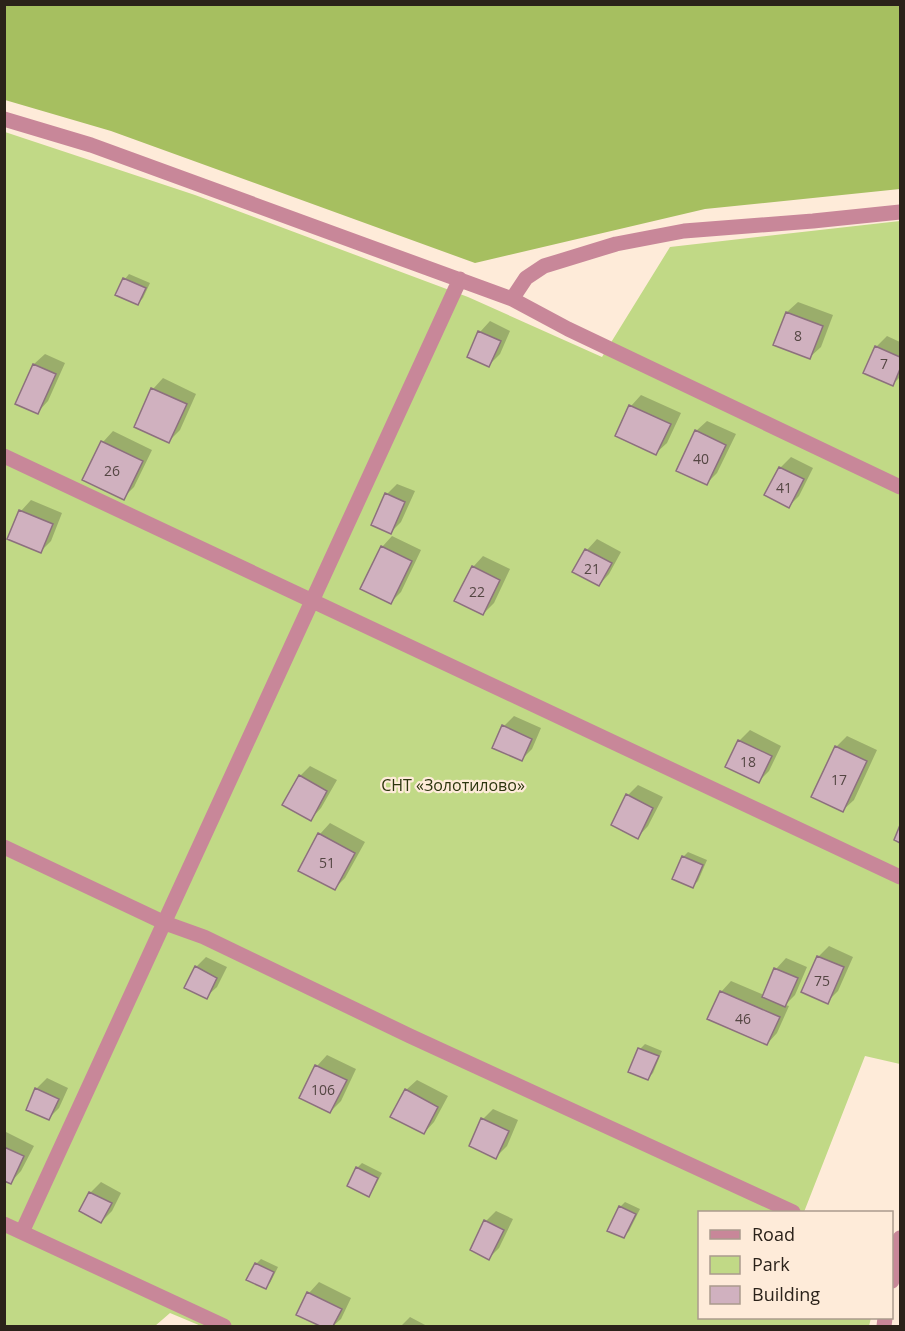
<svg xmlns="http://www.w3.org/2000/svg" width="905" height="1331" font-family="'Open Sans',sans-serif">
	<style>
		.green { fill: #c1d986 }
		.forest { fill: #a6bf60 }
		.shadow { fill: #0003 }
		.building { fill: #d0b1bf; stroke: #8c707d; stroke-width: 1.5 }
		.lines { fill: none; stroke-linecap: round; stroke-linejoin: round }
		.minor { stroke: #c88799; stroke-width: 15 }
		.labels { text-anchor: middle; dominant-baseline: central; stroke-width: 4.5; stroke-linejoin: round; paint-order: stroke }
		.number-label { font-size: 14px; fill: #544643 }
		.park-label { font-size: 16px; fill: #2c360e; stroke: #feebd9 }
	</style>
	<rect width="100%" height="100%" fill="#feebd9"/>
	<!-- green -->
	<path class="green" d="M5,132L195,195L468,297L602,357L670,247L900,221V1064L865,1056L804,1212H700V1318H871L869,1326H201L170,1313L155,1326H5Z"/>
	<!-- forest -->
	<path class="forest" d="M4,5H900V189L705,209L475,263L111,131L5,100Z"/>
	<!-- shadow -->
	<path class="shadow" d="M129,274L150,283L143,298L138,303L125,279Z
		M798,302L833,315L821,347L810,357L775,344L787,312Z
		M490,321L510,331L500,354L489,365L480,332Z
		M887,336L900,342V377L893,384L876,347Z
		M45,354L65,363L48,401L38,412L17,403L34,364Z
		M163,378L196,394L180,430L169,441L153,389Z
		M641,395L681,413L667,443L656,453L617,435L631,406Z
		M707,421L736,434L717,473L706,484L696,431Z
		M113,431L152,450L134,487L123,498L84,479L103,442Z
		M791,457L813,468L799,496L789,506L766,495L781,467Z
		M397,484L415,491L401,522L391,532L387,494Z
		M31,500L62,513L51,541L41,551L21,511Z
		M392,536L421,550L401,592L391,602L382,547Z
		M597,539L621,552L609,574L599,585L574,571L587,550Z
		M483,556L510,569L494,603L483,614L473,567Z
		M514,716L541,728L532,749L522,759L504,726Z
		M750,730L781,746L769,771L759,781L739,741Z
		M847,736L877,750L854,800L843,810L836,747Z
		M310,766L337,780L321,808L311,819L300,776Z
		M638,785L663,797L648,826L638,837L628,795Z
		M330,823L365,842L345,878L335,888L300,870L320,834Z
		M688,852L707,860L698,881L693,886L683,857Z
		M829,946L853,957L838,991L827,1002L818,957Z
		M206,957L227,967L217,987L206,997L196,967Z
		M786,958L807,967L795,995L785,1005L789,1006L777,1033L767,1044L721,992L731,981L764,995L776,969Z
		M645,1044L662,1051L653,1073L648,1078L630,1071L640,1049Z
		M327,1055L356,1069L341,1101L330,1112L301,1097L317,1066Z
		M47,1078L68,1088L59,1108L49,1118L36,1089Z
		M417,1080L448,1096L434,1122L424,1133L406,1090Z
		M493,1109L518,1120L507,1146L496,1157L483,1119Z
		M4,1131L34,1146L21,1171L11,1182L4,1179Z
		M362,1163L382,1173L373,1190L368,1195L357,1168Z
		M101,1182L121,1193L112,1211L101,1222L90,1193Z
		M625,1202L640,1209L629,1231L624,1236L620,1207Z
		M496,1211L513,1219L499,1248L489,1258L486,1221Z
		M261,1259L278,1267L270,1283L265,1288L256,1264Z
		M319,1282L351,1298L341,1319L333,1326H324L298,1314L309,1293Z
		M410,1317L427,1326H401Z"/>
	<!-- building -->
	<path class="building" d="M123,278L146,288L138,305L115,295Z
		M786,312L823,326L810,359L773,345Z
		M478,331L501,341L489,367L467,357Z
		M875,346L900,357V369L893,386L863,373Z
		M33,364L56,374L38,414L15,404Z
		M151,388L187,404L169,443L134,427Z
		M629,405L671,424L656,455L615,436Z
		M695,430L726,445L707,485L676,471Z
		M101,441L143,461L124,500L82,480Z
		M779,467L804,479L789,508L764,495Z
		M385,493L405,502L391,534L371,525Z
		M19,510L53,524L41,553L7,539Z
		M381,546L412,561L391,604L360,589Z
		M585,549L612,563L599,586L572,572Z
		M472,566L500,580L483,615L454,601Z
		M502,725L532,739L522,761L492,748Z
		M738,740L772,756L759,783L725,767Z
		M835,746L867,761L843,812L811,797Z
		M299,775L327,791L311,821L282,805Z
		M626,794L653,808L638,839L611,825Z
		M900,825V843L894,840Z
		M318,833L355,853L335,890L298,871Z
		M682,856L703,865L693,888L672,879Z
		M817,956L844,967L828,1004L801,992Z
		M195,966L217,978L207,999L184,988Z
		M774,968L798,978L785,1007L762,997Z
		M720,991L780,1017L767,1045L707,1019Z
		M638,1048L659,1056L648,1080L628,1072Z
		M315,1065L347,1080L330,1113L299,1098Z
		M35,1088L59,1099L49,1120L26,1110Z
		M405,1089L438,1107L424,1134L390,1117Z
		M481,1118L509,1131L496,1159L469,1146Z
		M4,1147L24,1156L11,1184L4,1181Z
		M356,1167L378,1178L369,1197L347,1186Z
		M89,1192L112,1203L101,1223L79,1211Z
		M619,1206L636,1214L624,1238L607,1231Z
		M484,1220L504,1230L489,1260L470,1250Z
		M255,1263L274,1272L266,1289L246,1280Z
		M307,1292L342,1309L333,1326H320L296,1315Z"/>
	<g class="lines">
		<!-- minor -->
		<path class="minor" d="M4,119L91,145L512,299L568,329L900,487
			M512,299L526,278L544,266L616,244L684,231L813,221L900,212
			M4,456L900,877
			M4,847L165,923L204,937L410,1036L793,1212
			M4,1224L224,1326
			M22,1232L460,279
			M892,1281L900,1238
			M884,1326L885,1318"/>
	</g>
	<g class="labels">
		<!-- number labels -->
		<g class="number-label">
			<text x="798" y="335">8</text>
			<text x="884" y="363">7</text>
			<text x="701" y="458">40</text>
			<text x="112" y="470">26</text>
			<text x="784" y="487">41</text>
			<text x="592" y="568">21</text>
			<text x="477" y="591">22</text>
			<text x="748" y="761">18</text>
			<text x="839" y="779">17</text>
			<text x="327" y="862">51</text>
			<text x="822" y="980">75</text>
			<text x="743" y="1018">46</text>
			<text x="323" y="1089">106</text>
		</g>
		<!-- park labels -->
		<g class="park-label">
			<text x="453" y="785">СНТ «Золотилово»</text>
		</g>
	</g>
	<!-- border -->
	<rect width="905" height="1331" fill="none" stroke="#2b221a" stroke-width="12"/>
	<!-- legend -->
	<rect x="698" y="1211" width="195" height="108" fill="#feebd9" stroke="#aa9b8d" stroke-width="1.5"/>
	<rect x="710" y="1230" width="30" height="9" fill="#c88799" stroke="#aa9b8d" stroke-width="1.5"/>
	<text x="752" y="1241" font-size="18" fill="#2b221a">Road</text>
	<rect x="710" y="1256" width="30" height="18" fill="#c1d986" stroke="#aa9b8d" stroke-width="1.5"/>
	<text x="752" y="1271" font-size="18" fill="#2b221a">Park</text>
	<rect x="710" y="1286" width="30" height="18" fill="#d0b1bf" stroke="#aa9b8d" stroke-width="1.5"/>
	<text x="752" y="1301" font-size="18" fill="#2b221a">Building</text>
</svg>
